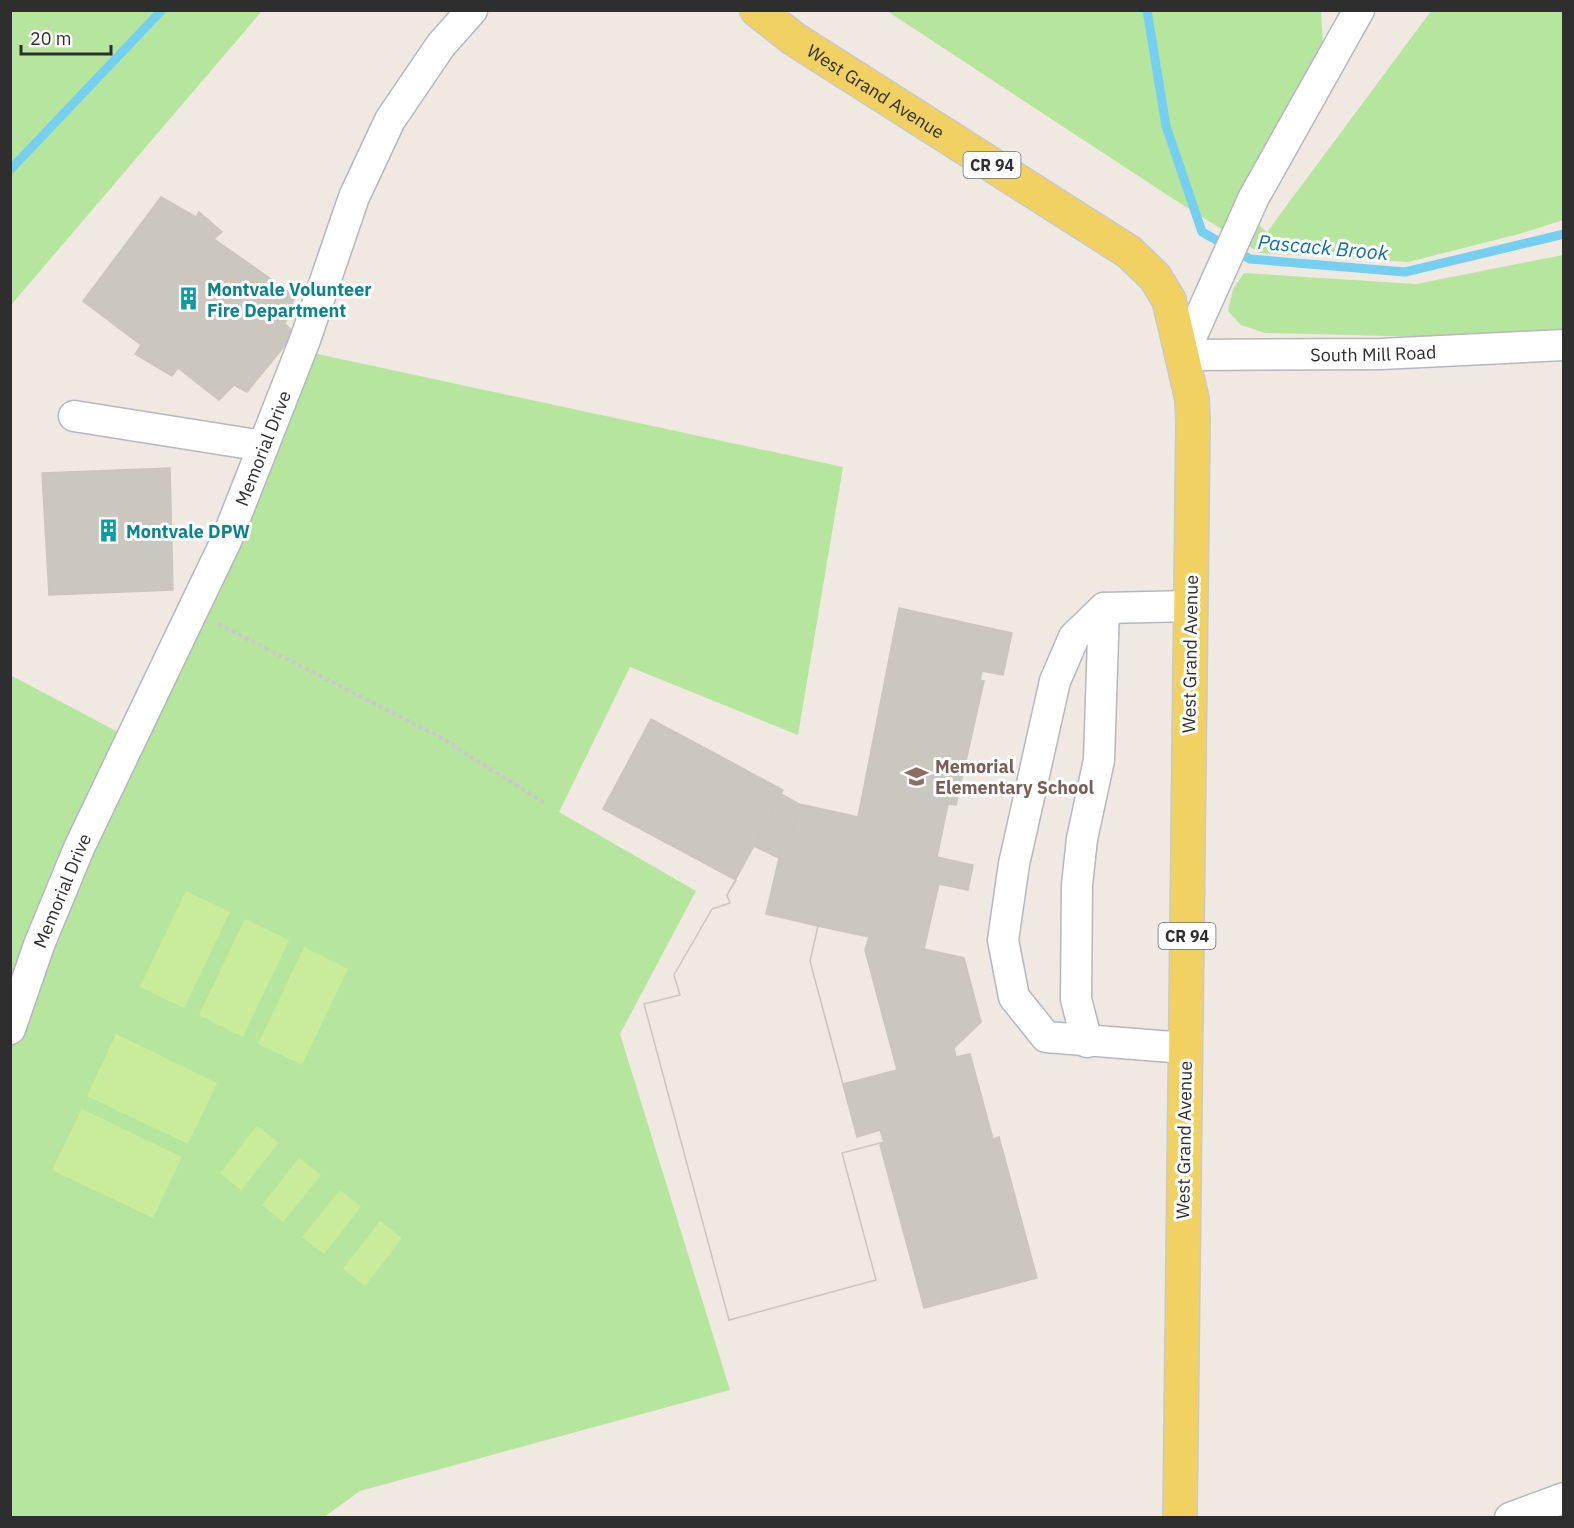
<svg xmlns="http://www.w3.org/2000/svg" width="1574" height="1528" font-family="'IBM Plex Sans',sans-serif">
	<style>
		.green { fill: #b6e59e }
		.pitch { fill: #c9ec9a }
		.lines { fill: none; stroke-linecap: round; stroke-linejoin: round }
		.stream { stroke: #75cff0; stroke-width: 9 }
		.building { fill: #cbc7bf; stroke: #cbc5ba; stroke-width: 1.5; fill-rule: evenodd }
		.minor-casing { stroke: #b4b7c1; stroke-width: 33 }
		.major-casing { stroke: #c9c9c9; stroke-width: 36 }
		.path { stroke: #c9c9c9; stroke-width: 4; stroke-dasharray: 4.5 3; stroke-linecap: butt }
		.minor { stroke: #fff; stroke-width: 30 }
		.major { stroke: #f2d163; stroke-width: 33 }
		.labels { text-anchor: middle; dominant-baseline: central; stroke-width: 6; stroke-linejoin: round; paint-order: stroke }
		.shield { fill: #fff; stroke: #6d6d6d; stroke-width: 1.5 }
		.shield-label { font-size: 16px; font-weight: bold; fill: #2e2e2e }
		.street-label { font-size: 18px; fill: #2e2e2e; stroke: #fff }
		.culture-label { font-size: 18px; font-weight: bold; fill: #0d838f; stroke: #fff; text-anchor: start }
		.education-label { font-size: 18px; font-weight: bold; fill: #785e54; stroke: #fff; text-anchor: start }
		.water-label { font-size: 20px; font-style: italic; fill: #0d6fa3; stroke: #fff }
	</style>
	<rect width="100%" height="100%" fill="#efe9e1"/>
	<!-- green -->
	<path class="green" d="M11,10L262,11L11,305L10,11Z
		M887,11H1321L1323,46L1236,204L1267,232L1431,11H1563V220L1519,234L1408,262L1260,253L1175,200Z
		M1563,255V330L1506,339L1265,333L1241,325L1228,311L1233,289L1244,273L1416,284Z
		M299,350L843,467L798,735L630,667L559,812L696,891L620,1034L730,1390L360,1491L324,1517H11L10,675L139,743Z"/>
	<!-- pitch -->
	<path class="pitch" d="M186,891L230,912L184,1008L140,987Z
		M245,919L289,940L243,1037L199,1015Z
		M304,947L348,969L302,1065L258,1044Z
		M116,1034L217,1083L188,1144L87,1096Z
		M82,1109L182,1157L153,1218L52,1170Z
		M257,1126L279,1143L241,1190L220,1173Z
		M299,1158L321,1175L283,1222L262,1205Z
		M340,1190L361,1207L324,1254L302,1237Z
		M380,1221L402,1238L365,1286L343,1269Z"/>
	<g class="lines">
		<!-- stream -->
		<path class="stream" d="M1147,10L1166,126L1202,232L1250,259L1405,272L1564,234
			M10,170L162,10"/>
	</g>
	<!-- building -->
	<path class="building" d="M161,197L196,217L199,212L222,232L214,239L295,296L285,324L295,333L247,392L234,385L219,400L178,368L172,376L135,354L141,345L83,301Z
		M170,468L173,590L49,595L42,473Z
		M899,608L1012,633L1003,675L982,671L980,680L984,681L956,805L948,804L937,857L973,865L968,890L939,884L924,949L964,958L981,1022L954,1048L956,1057L970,1054L993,1139L999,1137L1037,1278L924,1308L880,1145L884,1142L842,1153L876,1280L729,1320L644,1004L680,995L674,975L712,909L730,903L727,895L736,880L603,809L651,719L783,790L754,846L779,858L782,844L790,846L799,804L858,817ZM818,926L869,937L865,950L897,1070L843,1084L810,961Z
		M781,794L799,804L790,846L782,844L779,858L754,846Z
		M754,846L779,858L766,914L818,926L810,961L857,1137L880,1130L884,1142L842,1153L876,1280L729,1320L644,1004L680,995L674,975L712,909L730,903L727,895Z"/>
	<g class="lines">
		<defs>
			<g id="minor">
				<path id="s1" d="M1359,10L1254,197L1183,355L1381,354L1564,345"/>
				<path d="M74,416L263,446"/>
				<path id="s2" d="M10,1029L39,945L79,848L226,541L305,340L354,197L390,120L441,45L472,10"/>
				<path d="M1087,1042L1076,999L1077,885L1082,839L1099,760L1104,608"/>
				<path d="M1185,1048L1046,1037L1014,997L1003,940L1014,864L1055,681L1074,637L1104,608L1191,606"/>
				<path d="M1510,1518L1564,1498"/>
			</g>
			<g id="major">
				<path id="s3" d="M757,10L794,39L1129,252L1155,277L1169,300L1192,399L1193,421L1180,1518"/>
			</g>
		</defs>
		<!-- minor casing -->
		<use href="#minor" class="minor-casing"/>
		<!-- major casing -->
		<use href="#major" class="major-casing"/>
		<!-- path -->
		<path class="path" d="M218,624L438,736L546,804"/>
		<!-- minor -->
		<use href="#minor" class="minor"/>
		<!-- major -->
		<use href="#major" class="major"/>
	</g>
	<!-- icons -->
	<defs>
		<symbol id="building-bare" viewBox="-9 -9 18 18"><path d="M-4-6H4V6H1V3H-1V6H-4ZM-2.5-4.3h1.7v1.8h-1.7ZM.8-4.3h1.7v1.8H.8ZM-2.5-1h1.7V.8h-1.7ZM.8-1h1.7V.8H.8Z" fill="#0f9aa8" stroke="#fff" stroke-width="2.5" paint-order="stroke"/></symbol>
		<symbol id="school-bare" viewBox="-9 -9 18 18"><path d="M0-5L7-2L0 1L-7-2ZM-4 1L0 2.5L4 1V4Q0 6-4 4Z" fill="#8d6e63" stroke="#fff" stroke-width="2.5" paint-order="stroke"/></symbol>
	</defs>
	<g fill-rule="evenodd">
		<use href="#building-bare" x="172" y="282" width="33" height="33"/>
		<use href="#building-bare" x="92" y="514" width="33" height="33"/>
		<use href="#school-bare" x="900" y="760" width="33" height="33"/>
	</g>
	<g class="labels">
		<!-- shield labels -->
		<g class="shield">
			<rect x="963.5" y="152" width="57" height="26" rx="4.5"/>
			<rect x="1158.5" y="923" width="57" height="26" rx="4.5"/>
		</g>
		<g class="shield-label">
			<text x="992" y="165">CR 94</text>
			<text x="1187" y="936">CR 94</text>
		</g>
		<!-- street labels -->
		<g class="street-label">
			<text stroke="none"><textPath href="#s3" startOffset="144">West Grand Avenue</textPath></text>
			<text stroke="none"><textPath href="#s1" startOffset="578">South Mill Road</textPath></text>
			<text stroke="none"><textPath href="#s2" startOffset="634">Memorial Drive</textPath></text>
			<text transform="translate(1190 654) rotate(-89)">West Grand Avenue</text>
			<text stroke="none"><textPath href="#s2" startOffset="148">Memorial Drive</textPath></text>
			<text transform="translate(1184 1140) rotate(-89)">West Grand Avenue</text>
		</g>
		<!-- culture labels -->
		<g class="culture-label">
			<text x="207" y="289">Montvale Volunteer<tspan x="207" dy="21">Fire Department</tspan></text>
			<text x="126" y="531">Montvale DPW</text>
		</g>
		<!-- education labels -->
		<g class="education-label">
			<text x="935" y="766">Memorial<tspan x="935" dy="21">Elementary School</tspan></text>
		</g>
		<!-- water labels -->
		<g class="water-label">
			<text transform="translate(1323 247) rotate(5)">Pascack Brook</text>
		</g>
	</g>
	<!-- border -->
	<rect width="1574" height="1528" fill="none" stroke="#2e2e2e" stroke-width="24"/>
	<!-- scale -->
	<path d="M21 45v9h90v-9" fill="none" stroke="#2e2e2e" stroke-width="3"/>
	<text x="30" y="45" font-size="18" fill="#2e2e2e" stroke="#ffffff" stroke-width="4.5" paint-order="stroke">20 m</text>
</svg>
